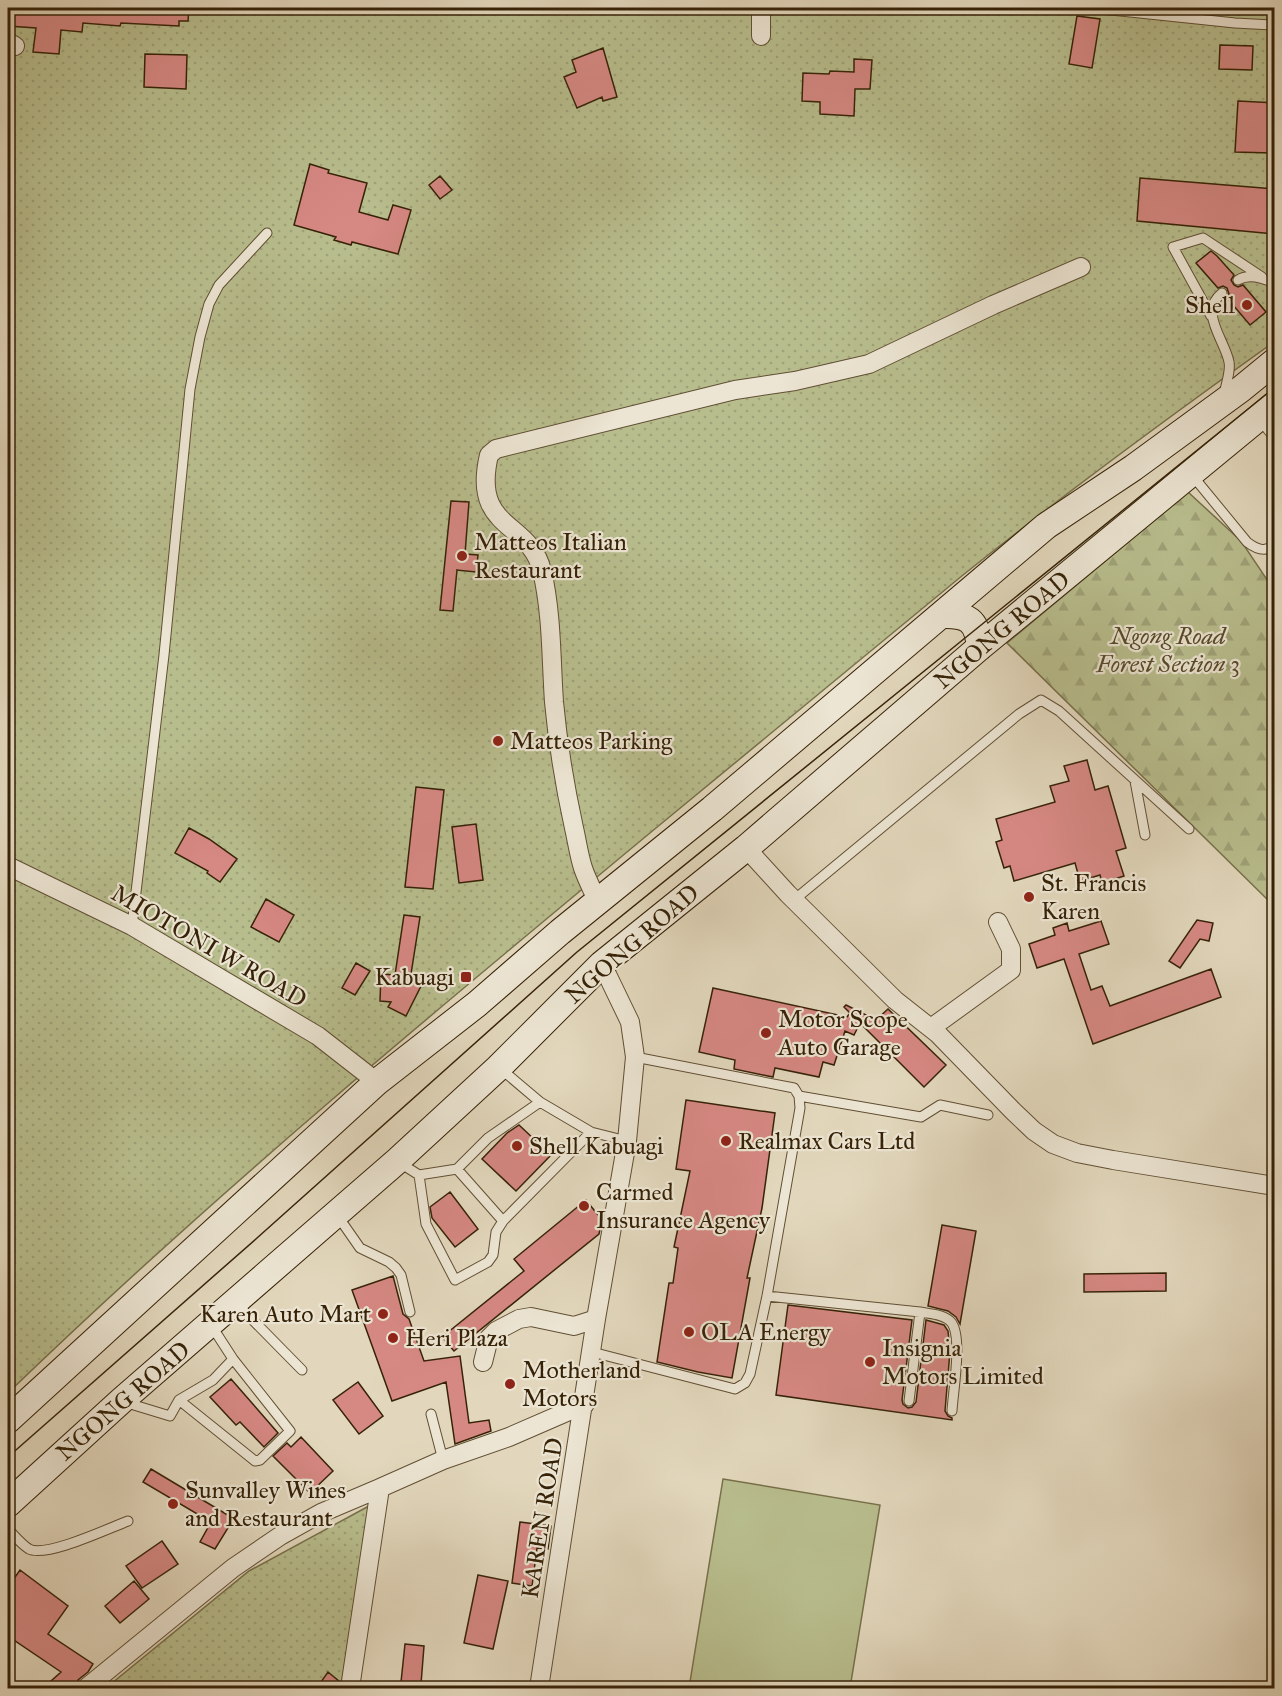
<svg xmlns="http://www.w3.org/2000/svg" width="1282" height="1696" font-family="'IM FELL Great Primer',serif">
	<style>
		.forest { fill: url(#forest-firs); stroke: #77704a; stroke-width: 1.5 }
		.park { fill: url(#park-dots); stroke: #77704a; stroke-width: 1.5 }
		.pitch { fill: #b8bd8d; stroke: #77704a; stroke-width: 1.5 }
		.building { fill: #d68883; stroke: #362207; stroke-width: 1.5 }
		.lines { fill: none; stroke-linecap: round; stroke-linejoin: round }
		.lane-casing { stroke: #614f34; stroke-width: 11 }
		.street-casing { stroke: #614f34; stroke-width: 20 }
		.secondary-casing { stroke: #362207; stroke-width: 28 }
		.lane { stroke: #ece5d3; stroke-width: 9 }
		.street { stroke: #ece5d3; stroke-width: 18 }
		.secondary { stroke: #ece5d3; stroke-width: 26 }
		.tram { stroke: #362207; stroke-width: 1.5 }
		.poi-dot { fill: #8f2418; stroke: #ece5d3; stroke-width: 2 }
		.labels { text-anchor: middle; dominant-baseline: central; stroke-width: 4.5; stroke-linejoin: round; paint-order: stroke }
		.poi-label { font-size: 24px; fill: #362207; stroke: #ece5d3; text-anchor: start }
		.street-label { font-size: 24px; fill: #362207; stroke: #ece5d3 }
		.park-label { font-size: 24px; font-style: italic; fill: #564928; stroke: #ece5d3 }
	</style>
	<defs>
		<pattern id="forest-firs" width="22" height="20" patternUnits="userSpaceOnUse" patternTransform="scale(1.5)"><rect width="22" height="20" fill="#b8bd8d"/><path d="M5 1l3.5 6h-7zM16 11l3.5 6h-7z" fill="#9fa278"/></pattern>
		<pattern id="park-dots" width="8" height="8" patternUnits="userSpaceOnUse" patternTransform="scale(1.5)"><rect width="8" height="8" fill="#b8bd8d"/><path d="M2 2h.1M6 6h.1" fill="none" stroke="#9fa278" stroke-width="1.8" stroke-linecap="round"/></pattern>
	</defs>
	<rect width="100%" height="100%" fill="#e2d7bc"/>
	<filter id="stains"><feTurbulence type="fractalNoise" baseFrequency=".00333" numOctaves="4"/><feColorMatrix values="0 0 0 0 .2 0 0 0 0 .09 0 0 0 0 .02 0 0 0 .5 -.17"/></filter>
	<radialGradient id="worn" r=".72"><stop offset=".6" stop-color="#630" stop-opacity="0"/><stop offset="1" stop-color="#630" stop-opacity=".3"/></radialGradient>
	<!-- forest -->
	<path class="forest" d="M1188,492L1241,541L1274,590V906L1007,643Z"/>
	<!-- park -->
	<path class="park" d="M8,8H1274V342C1169,417 1064,494 963,575C860,659 759,744 656,828C435,1011 214,1194 8,1393Z
		M369,1506L341,1688H106L249,1571Z"/>
	<!-- pitch -->
	<path class="pitch" d="M723,1479L880,1505L850,1688H689Z"/>
	<!-- building -->
	<path class="building" d="M10,8L149,9V8H189L188,21H179V26L121,23L120,26L83,23L82,32L61,30L59,54L33,52L36,28L8,26Z
		M1077,16L1100,19L1092,68L1069,64Z
		M1220,45L1253,46L1252,70L1219,69Z
		M603,48L617,97L603,101L602,97L577,108L564,77L576,72L572,60Z
		M145,54L187,55L186,89L144,87Z
		M854,59L872,60L870,89H855L854,116L820,114V102L802,101L803,73L829,74L830,71L854,72Z
		M1238,101L1275,103L1272,153L1235,152Z
		M310,164L329,170L328,173L367,183L359,212L388,220L393,205L411,210L398,254L352,242L351,245L334,240L336,237L294,225Z
		M440,176L452,190L440,199L429,185Z
		M1140,178L1275,189V234L1137,221Z
		M1211,251L1217,256L1234,275L1231,280L1234,285L1238,287L1243,285L1266,312L1250,325L1227,298L1229,294L1227,288L1223,286L1218,288L1196,263Z
		M451,501L469,502L465,554L478,555L476,572L456,570H457L453,611L440,610Z
		M1087,760L1095,790L1108,786L1126,848L1116,851L1124,876L1102,883L1100,875L1080,881L1075,863L1014,881L1010,866L1004,868L996,842L1002,840L996,819L1055,802L1050,786L1069,781L1064,766Z
		M416,787L444,790L433,889L405,887Z
		M476,824L483,880L459,883L452,827Z
		M189,828L209,839L237,859L220,882L207,873L208,871L175,853Z
		M266,899L294,915L279,942L251,927Z
		M404,915L420,917L411,974L424,980L406,1016L388,1007L391,1002L380,1001L381,974L395,975Z
		M1197,920L1213,923L1209,941L1200,939L1180,968L1169,961Z
		M1101,921L1109,944L1079,954L1091,990L1102,986L1110,1006L1211,969L1221,997L1093,1044L1064,959L1037,968L1029,944L1055,935L1053,928L1067,923L1069,931Z
		M356,963L370,971L355,995L342,988Z
		M713,988L847,1017L850,1013L844,1007L846,1005L876,1020L888,1009L946,1065L924,1087L860,1023L854,1035L845,1031L834,1065L823,1062L819,1077L775,1068L773,1077L734,1069L735,1060L699,1052Z
		M686,1100L775,1113L762,1208L747,1278H750L732,1378L698,1372L657,1362L669,1283H673L678,1248L674,1247L690,1171L676,1169Z
		M519,1125L551,1155L516,1191L482,1159L507,1133Z
		M450,1192L478,1229L455,1247L432,1218L430,1207Z
		M586,1200L602,1220L599,1234L454,1351L442,1337L524,1271L514,1259Z
		M942,1225L976,1231L960,1324L956,1317L948,1311L928,1306Z
		M1166,1273V1291L1084,1292V1274Z
		M393,1276L403,1314L409,1319L424,1361L460,1356L469,1423L489,1420L491,1431L455,1444L446,1382L392,1401L352,1290Z
		M788,1305L912,1320L902,1400L903,1404L908,1408L912,1407L916,1402L926,1320L944,1325L948,1331L950,1351L945,1411L948,1416L952,1418V1420L776,1395Z
		M231,1379L278,1433L264,1447L240,1422L236,1425L210,1397Z
		M358,1382L383,1416L359,1434L333,1400Z
		M301,1437L333,1471L310,1493L273,1456L287,1443L291,1447Z
		M151,1469L231,1517V1523L215,1549L200,1542L211,1522L143,1482Z
		M520,1522L551,1526L548,1549L537,1548L532,1586L512,1583Z
		M162,1541L178,1564L142,1588L126,1566Z
		M20,1570L68,1606L48,1634L93,1664L88,1672L78,1680L75,1689H42L61,1672L8,1636V1587Z
		M478,1575L508,1581L493,1649L464,1643Z
		M134,1581L149,1599L120,1623L105,1606Z
		M405,1644L424,1646L421,1684L401,1682Z
		M328,1672L340,1682L335,1689H316Z"/>
	<g class="lines">
		<defs>
			<path id="lane" d="M1092,8L1235,23L1274,25
				M1238,280C1249,273 1263,278 1274,283
				M1222,293C1198,312 1225,340 1229,362C1231,371 1226,384 1224,394
				M1211,316L1173,247L1203,238L1262,277
				M1259,419L1274,437
				M1192,475L1247,542C1256,549 1265,553 1274,545
				M1135,781L1145,835
				M794,900L1019,714L1041,700L1059,711L1189,829
				M132,926L164,655L190,389L200,337L209,304L219,285L267,233
				M799,1096L921,1117L940,1105L988,1115
				M540,1102L591,1132L627,1141
				M400,1163L419,1175L457,1169L488,1138L540,1102L501,1069
				M457,1169L503,1221
				M419,1175L426,1224L455,1280L488,1262L493,1255L496,1232L503,1221L591,1132
				M337,1215L360,1248L389,1262L396,1268L401,1275L410,1312
				M767,1296L920,1312L909,1401
				M236,1303L302,1370
				M920,1312C930,1314 944,1314 951,1322C963,1336 953,1392 952,1411
				M592,1352L735,1389L745,1383L750,1374L767,1296L800,1108L799,1096L794,1088L635,1057
				M179,1400L255,1461L260,1460L290,1431L233,1359
				M124,1402L170,1416L179,1400L213,1380L233,1359L211,1325
				M431,1414L443,1460
				M8,1529C14,1535 21,1544 29,1549C46,1558 109,1528 128,1521"/>
			<path id="street" d="M761,8V36
				M8,42L15,46
				M746,848L788,894L895,1000L938,1034L1013,1111L1034,1131L1053,1144L1077,1153L1113,1160L1274,1186
				M8,866L132,926L318,1036L377,1082
				M598,902C593,891 587,880 583,868C579,856 577,841 574,828C565,787 558,745 554,702C551,659 552,614 542,571C530,520 471,531 489,455L496,449L735,390L795,381L869,364L993,305L1081,267
				M931,1028L1011,970V949L998,922
				M483,1362L489,1338L496,1331L519,1319L531,1317L574,1326L596,1319
				M86,1688L233,1568L280,1536L321,1513L380,1488
				M350,1688L380,1488L443,1460L509,1437L585,1404
				M539,1688L596,1319L627,1141L635,1057L630,1022L602,964"/>
			<path id="secondary" d="M941,615C968,614 977,620 980,647
				M8,1420L377,1082L477,1004L560,932L712,809L1046,526L1133,468L1241,389L1274,362
				M8,1504L121,1401L397,1161L499,1067L602,964L746,848L980,647L1274,405"/>
		</defs>
		<!-- lane casing -->
		<use href="#lane" class="lane-casing"/>
		<!-- street casing -->
		<use href="#street" class="street-casing"/>
		<!-- secondary casing -->
		<use href="#secondary" class="secondary-casing"/>
		<!-- lane -->
		<use href="#lane" class="lane"/>
		<!-- street -->
		<use href="#street" class="street"/>
		<!-- secondary -->
		<use href="#secondary" class="secondary"/>
		<!-- tram -->
		<path class="tram" d="M8,1457L257,1238L577,952L1274,388"/>
	</g>
	<!-- markers -->
	<g class="poi-dot">
		<circle cx="1247" cy="305" r="6"/>
		<circle cx="462" cy="556" r="6"/>
		<circle cx="498" cy="741" r="6"/>
		<circle cx="1029" cy="897" r="6"/>
		<rect x="460" y="971" width="12" height="12" rx="3"/>
		<circle cx="766" cy="1033" r="6"/>
		<circle cx="726" cy="1141" r="6"/>
		<circle cx="517" cy="1146" r="6"/>
		<circle cx="584" cy="1206" r="6"/>
		<circle cx="383" cy="1314" r="6"/>
		<circle cx="689" cy="1332" r="6"/>
		<circle cx="393" cy="1338" r="6"/>
		<circle cx="870" cy="1362" r="6"/>
		<circle cx="510" cy="1384" r="6"/>
		<circle cx="173" cy="1504" r="6"/>
	</g>
	<g class="labels">
		<!-- poi labels -->
		<g class="poi-label">
			<text x="1235" y="305" text-anchor="end">Shell</text>
			<text x="474" y="542">Matteos Italian<tspan x="474" dy="28">Restaurant</tspan></text>
			<text x="510" y="741">Matteos Parking</text>
			<text x="1041" y="883">St. Francis<tspan x="1041" dy="28">Karen</tspan></text>
			<text x="454" y="977" text-anchor="end">Kabuagi</text>
			<text x="778" y="1019">Motor Scope<tspan x="778" dy="28">Auto Garage</tspan></text>
			<text x="738" y="1141">Realmax Cars Ltd</text>
			<text x="529" y="1146">Shell Kabuagi</text>
			<text x="596" y="1192">Carmed<tspan x="596" dy="28">Insurance Agency</tspan></text>
			<text x="371" y="1314" text-anchor="end">Karen Auto Mart</text>
			<text x="701" y="1332">OLA Energy</text>
			<text x="405" y="1338">Heri Plaza</text>
			<text x="882" y="1348">Insignia<tspan x="882" dy="28">Motors Limited</tspan></text>
			<text x="522" y="1370">Motherland<tspan x="522" dy="28">Motors</tspan></text>
			<text x="185" y="1490">Sunvalley Wines<tspan x="185" dy="28">and Restaurant</tspan></text>
		</g>
		<!-- street labels -->
		<g class="street-label">
			<text transform="translate(1002 630) rotate(-40)">NGONG ROAD</text>
			<text transform="translate(632 944) rotate(-41)">NGONG ROAD</text>
			<text transform="translate(209 946) rotate(30)">MIOTONI W ROAD</text>
			<text transform="translate(123 1401) rotate(-41)">NGONG ROAD</text>
			<text transform="translate(542 1518) rotate(-81)">KAREN ROAD</text>
		</g>
		<!-- park labels -->
		<g class="park-label">
			<text x="1168" y="636">Ngong Road<tspan x="1168" dy="28">Forest Section 3</tspan></text>
		</g>
	</g>
	<!-- margin -->
	<rect width="1282" height="1696" fill="none" stroke="#e2d7bc" stroke-width="30"/>
	<rect x="9" y="9" width="1264" height="1678" fill="none" stroke="#362207" stroke-width="3"/>
	<rect x="15" y="15" width="1252" height="1666" fill="none" stroke="#362207" stroke-width="1.5"/>
	<rect width="100%" height="100%" filter="url(#stains)"/>
	<rect width="100%" height="100%" fill="url(#worn)"/>
</svg>
